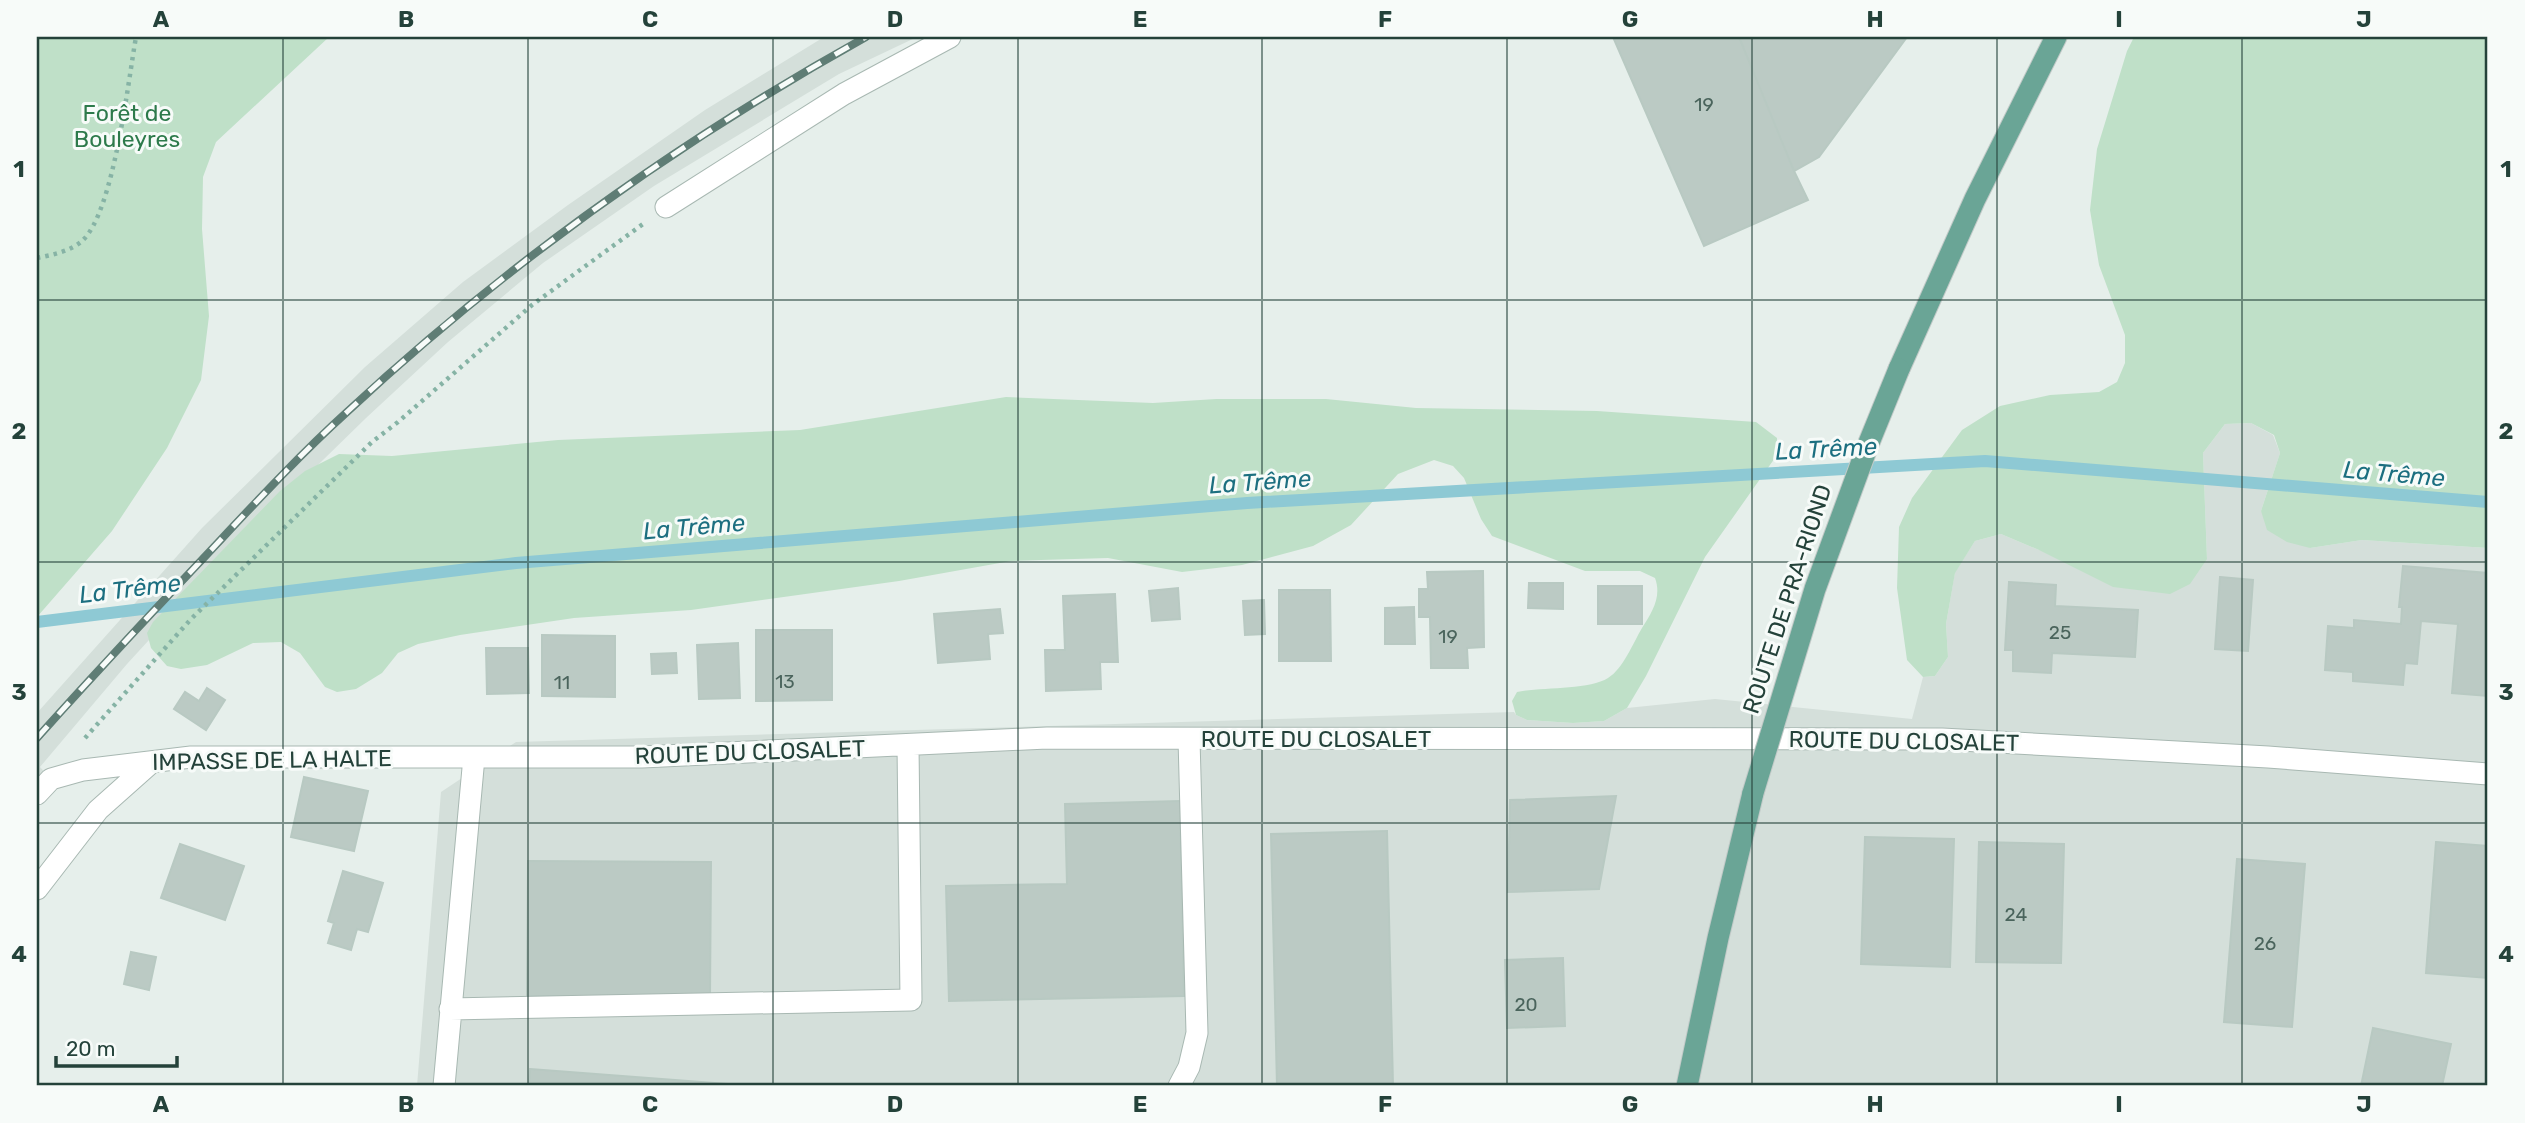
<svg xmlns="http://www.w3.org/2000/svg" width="2525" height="1123" font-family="Rubik,sans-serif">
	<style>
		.built { fill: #d4dfda }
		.green { fill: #bfe0c8 }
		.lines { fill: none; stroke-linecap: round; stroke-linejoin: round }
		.stream { stroke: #8ec9d4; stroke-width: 12 }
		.building { fill: #bbcac4; stroke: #b8c9c2; stroke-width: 2 }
		.minor-casing { stroke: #a8b8b2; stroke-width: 23 }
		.major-casing { stroke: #c2cac8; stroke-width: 23 }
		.path { stroke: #86b3a5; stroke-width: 4.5; stroke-dasharray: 3.5 5; stroke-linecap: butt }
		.minor { stroke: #fff; stroke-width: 21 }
		.major { stroke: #6aa596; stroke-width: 21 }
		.rail-casing { stroke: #5f7d75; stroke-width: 8 }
		.rail { stroke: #f7fbf9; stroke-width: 5; stroke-dasharray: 16; stroke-linecap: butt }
		.major-bridge-casing { stroke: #c2cac8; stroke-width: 23; stroke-linecap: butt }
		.major-bridge { stroke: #6aa596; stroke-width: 21 }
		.grid { fill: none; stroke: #24423a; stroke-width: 2; stroke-opacity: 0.55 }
		.labels { text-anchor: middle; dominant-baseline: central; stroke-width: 6; stroke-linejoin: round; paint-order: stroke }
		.number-label { font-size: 19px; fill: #4a645c }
		.park-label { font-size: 23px; fill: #2d7a4b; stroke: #f7fbf9 }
		.street-label { font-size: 23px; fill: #24423a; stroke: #f7fbf9 }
		.water-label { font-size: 24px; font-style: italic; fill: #1c6f80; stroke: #f7fbf9 }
		.neatline { fill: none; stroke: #24423a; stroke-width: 2.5 }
		.grid-label { font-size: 23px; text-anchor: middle; font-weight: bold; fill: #24423a }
	</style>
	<rect width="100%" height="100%" fill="#e6efeb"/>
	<!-- built -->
	<path class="built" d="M824,37H917L839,74L654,186L543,263L448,342L366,418L237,544L127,664L40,767L51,779L37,794V713L202,528L365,367L463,282L568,205L705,110Z
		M2251,423L2273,435L2280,453L2261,511L2310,548L2362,540L2488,548V1086H417L441,792L516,742L1514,712L1516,715L1527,720L1573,723L1604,721L1627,708L1715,699L1912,719L1923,677L1935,676L1948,657L1946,624L1955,572L1975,541L2001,534L2039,550L2207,559L2203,453L2225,424Z"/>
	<!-- green -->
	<path class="green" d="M37,37H329L216,142L203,177L202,229L209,316L201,380L167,448L112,531L37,617Z
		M2134,37H2488V548L2362,540L2310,548L2287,542L2267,530L2261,511L2280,453L2274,435L2251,423L2225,424L2203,453L2207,559L2190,584L2170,594L2113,587L2039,550L2001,534L1975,541L1955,573L1946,624L1948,657L1935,676L1923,677L1907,660L1897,588L1899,527L1912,498L1962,430L2000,406L2050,395L2099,392L2117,382L2125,363V335L2099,265L2090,210L2097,149L2127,51Z
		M1006,397L1153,403L1216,399H1326L1416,408L1597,411L1756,422L1777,438V455L1705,557L1646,676L1627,708L1604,721L1573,723L1527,720L1516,715L1512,701L1517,692C1541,687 1589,690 1608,678C1623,669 1633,643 1642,628C1652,612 1662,597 1655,578L1640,571H1585L1492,536L1481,519L1464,478L1453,466L1434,460L1398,474L1351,525L1313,546L1242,565L1182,572L1108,558L1011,561L899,581L691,610L574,618L460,635L418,644L398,653L382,673L356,689L337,692L325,687L300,653L281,642L253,643L207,665L181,669L167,666L151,648L147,633L153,622L280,491L305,471L339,454L392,456L558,440L800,430Z"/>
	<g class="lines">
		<!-- stream -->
		<path class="stream" d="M37,622L516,563L1247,503L1985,461L2488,502"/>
	</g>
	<!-- building -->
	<path class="building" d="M1613,37H1739L1794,171L1808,200L1704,246Z
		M1739,37H1907L1819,157L1794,171Z
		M2403,566L2488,573V696L2452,693L2458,624L2421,621L2417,664L2405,663L2403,685L2353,681V672L2325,670L2328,626L2354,628V620L2401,624L2402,607H2399Z
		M1483,571L1484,647L1467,648L1468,668H1431L1430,617H1419V589H1428L1427,572Z
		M2220,577L2253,580L2248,651L2215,649Z
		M2009,582L2056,585L2055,606L2138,610L2135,657L2052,653L2051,673L2013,671V650H2005Z
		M1529,583H1563V609L1528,608Z
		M1598,586H1642V624H1598Z
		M1178,588L1180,619L1152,621L1149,591Z
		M1279,590H1330L1331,661H1279Z
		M1115,594L1118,662H1100L1101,689L1046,691L1045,650H1065L1063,596Z
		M1264,600L1265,634L1245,635L1243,601Z
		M1414,607L1415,644H1385V608Z
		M1000,609L1003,633L988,634L990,659L938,663L934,614Z
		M756,630H832V700L756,701Z
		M542,635L615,636V697L542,696Z
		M738,643L740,698L699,699L697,645Z
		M486,648H528L529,693L487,694Z
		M676,653L677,673L652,674L651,654Z
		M207,688L225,700L206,730L174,709L185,692L199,701Z
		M304,777L368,791L354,851L291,837Z
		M1616,796L1599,889L1508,892L1510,800Z
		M1180,801L1184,996L949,1001L946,886L1067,884L1065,804Z
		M1387,831L1393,1086H1277L1271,834Z
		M1865,837L1954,839L1950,967L1861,964Z
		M1979,842L2064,844L2061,963L1976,962Z
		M2436,842L2488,846V978L2426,973Z
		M180,844L244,866L225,920L161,898Z
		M2237,859L2305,864L2292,1027L2224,1022Z
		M528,861L711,862L710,997L527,996Z
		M343,871L383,883L368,932L357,929L351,950L328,943L334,923L328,921Z
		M131,952L156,957L149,990L124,984Z
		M1563,958L1565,1026L1507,1028L1505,960Z
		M2373,1028L2451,1044L2442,1086H2361Z
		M530,1069L754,1086H529Z"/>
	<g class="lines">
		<defs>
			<path id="minor" d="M666,207L844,94L950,37
				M37,794L51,779L83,770L191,757H642L1047,738L1942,739L2268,757L2488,774
				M37,889L98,810L152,762
				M450,1009L911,1000L908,745
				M444,1086L474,757
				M1179,1086L1189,1067L1197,1033L1189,739"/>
			<path id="major" d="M1899,369L1975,199L2056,37
				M1687,1086L1718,938L1753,793"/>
		</defs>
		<!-- minor casing -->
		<use href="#minor" class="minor-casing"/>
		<!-- major casing -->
		<use href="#major" class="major-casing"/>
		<!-- path -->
		<path class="path" d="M37,258C52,255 71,251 82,241C114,212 128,81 136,37
			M85,738L191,619L372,442L398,422L532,305L643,224"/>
		<!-- minor -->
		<use href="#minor" class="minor"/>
		<!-- major -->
		<use href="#major" class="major"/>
		<defs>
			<path id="rail" d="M37,738C89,680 143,622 197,565C246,513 294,460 347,412C504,266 679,141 866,37"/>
		</defs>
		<!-- rail casing -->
		<use href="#rail" class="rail-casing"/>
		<!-- rail -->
		<use href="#rail" class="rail"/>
		<defs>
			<path id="major-bridge" d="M1753,793L1815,589L1868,445L1899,369"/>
		</defs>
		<!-- major-bridge casing -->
		<use href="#major-bridge" class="major-bridge-casing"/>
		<!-- major-bridge -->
		<use href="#major-bridge" class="major-bridge"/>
	</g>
	<!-- grid -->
	<path class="grid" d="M283,37V1086M528,37V1086M773,37V1086M1018,37V1086M1262,37V1086M1507,37V1086M1752,37V1086M1997,37V1086M2242,37V1086M37,300H2488M37,562H2488M37,823H2488"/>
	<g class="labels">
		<!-- number labels -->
		<g class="number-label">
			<text x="1704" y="104">19</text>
			<text x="2060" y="632">25</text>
			<text x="1448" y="636">19</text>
			<text x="785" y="681">13</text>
			<text x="562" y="682">11</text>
			<text x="2016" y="914">24</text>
			<text x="2265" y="943">26</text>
			<text x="1526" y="1004">20</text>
		</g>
		<!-- park labels -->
		<g class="park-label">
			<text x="127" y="113">Forêt de<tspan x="127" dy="26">Bouleyres</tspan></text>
		</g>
		<!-- street labels -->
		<g class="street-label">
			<text transform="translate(1787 599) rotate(-72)">ROUTE DE PRA-RIOND</text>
			<text x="1316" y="739">ROUTE DU CLOSALET</text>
			<text transform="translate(1904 741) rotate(1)">ROUTE DU CLOSALET</text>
			<text transform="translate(750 752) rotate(-2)">ROUTE DU CLOSALET</text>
			<text transform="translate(272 760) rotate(-1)">IMPASSE DE LA HALTE</text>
		</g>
		<!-- water labels -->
		<g class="water-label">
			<text transform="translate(1826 449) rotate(-3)">La Trême</text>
			<text transform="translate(2394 474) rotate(5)">La Trême</text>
			<text transform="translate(1260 482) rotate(-4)">La Trême</text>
			<text transform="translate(694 527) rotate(-5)">La Trême</text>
			<text transform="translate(130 589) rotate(-7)">La Trême</text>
		</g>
	</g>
	<!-- border -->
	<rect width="2525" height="1123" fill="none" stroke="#f7fbf9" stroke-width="77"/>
	<!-- scale -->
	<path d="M56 1056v10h121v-10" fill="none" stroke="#24423a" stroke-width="3.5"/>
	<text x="66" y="1056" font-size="21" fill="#24423a" stroke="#f7fbf9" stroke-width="5" paint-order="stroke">20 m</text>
	<rect x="38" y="38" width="2448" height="1046" class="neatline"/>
	<g class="grid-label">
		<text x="161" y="27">A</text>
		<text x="406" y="27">B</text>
		<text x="650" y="27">C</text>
		<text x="895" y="27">D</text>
		<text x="1140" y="27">E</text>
		<text x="1385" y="27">F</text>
		<text x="1630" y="27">G</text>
		<text x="1875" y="27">H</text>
		<text x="2119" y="27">I</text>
		<text x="2364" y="27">J</text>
		<text x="19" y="177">1</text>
		<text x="2506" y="177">1</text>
		<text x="19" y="439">2</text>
		<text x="2506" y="439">2</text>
		<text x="19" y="700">3</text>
		<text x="2506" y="700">3</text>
		<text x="19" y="962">4</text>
		<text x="2506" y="962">4</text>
		<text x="161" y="1112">A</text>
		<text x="406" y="1112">B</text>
		<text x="650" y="1112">C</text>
		<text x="895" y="1112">D</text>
		<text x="1140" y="1112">E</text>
		<text x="1385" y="1112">F</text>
		<text x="1630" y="1112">G</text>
		<text x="1875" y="1112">H</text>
		<text x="2119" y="1112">I</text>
		<text x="2364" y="1112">J</text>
	</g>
</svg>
